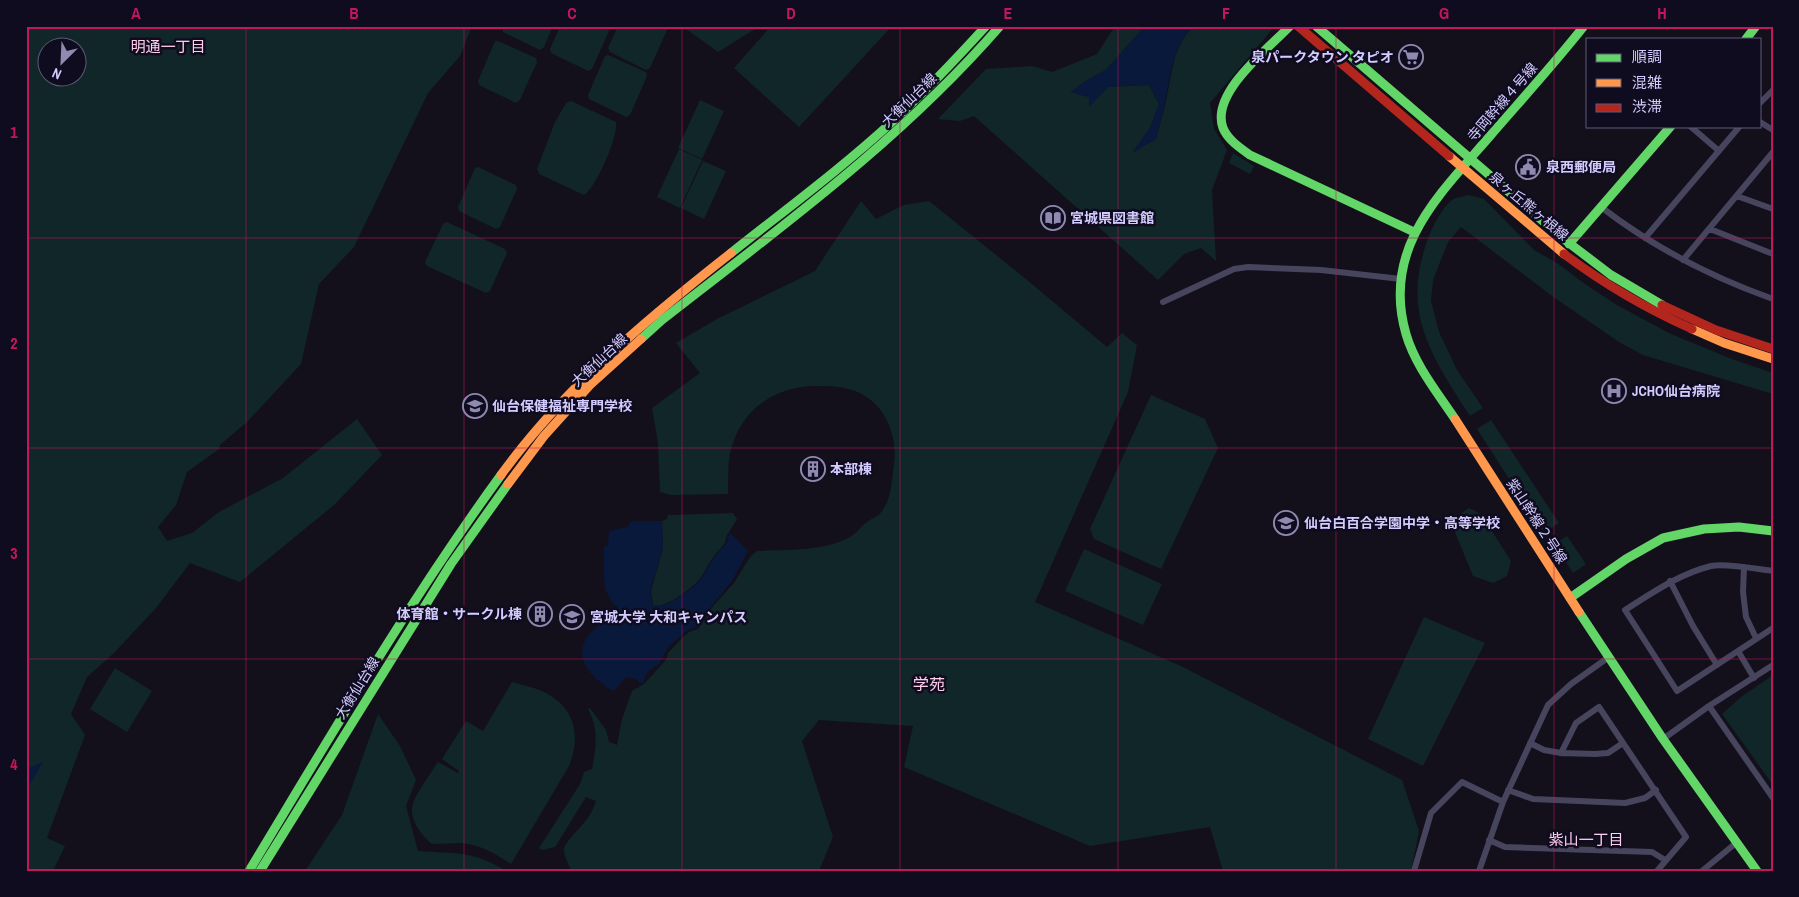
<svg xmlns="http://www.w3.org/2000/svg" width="1799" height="897" font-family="'Archivo Narrow','Noto Sans JP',sans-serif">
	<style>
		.green { fill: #102628; fill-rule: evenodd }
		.water { fill: #09193b }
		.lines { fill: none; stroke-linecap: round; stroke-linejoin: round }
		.street { stroke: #47455d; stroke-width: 6 }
		.fast { stroke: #63d668; stroke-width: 9 }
		.slow { stroke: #ff974d; stroke-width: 9 }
		.jam { stroke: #b3261e; stroke-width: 9 }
		.grid { fill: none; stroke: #c2185b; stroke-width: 1; stroke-opacity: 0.55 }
		.labels { text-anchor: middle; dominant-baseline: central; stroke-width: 5; stroke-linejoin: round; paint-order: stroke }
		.poi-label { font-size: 14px; font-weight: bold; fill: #d3ccff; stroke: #100c20; text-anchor: start }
		.street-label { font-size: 14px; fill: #d3ccff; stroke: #100c20 }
		.neighbourhood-label { font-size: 15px; fill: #ffceec; stroke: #100c20 }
		.quarter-label { font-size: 16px; fill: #ffceec; stroke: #100c20 }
		.neatline { fill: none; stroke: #c2185b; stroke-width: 2 }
		.grid-label { font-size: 16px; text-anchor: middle; font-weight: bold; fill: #c2185b }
	</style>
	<rect width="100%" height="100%" fill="#13101c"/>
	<!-- green -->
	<path class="green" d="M26,26H472L460,56L428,93L354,247L319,284L301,364L247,422L220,445L219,449L187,472L176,505L158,527L167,541L192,533L219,512L283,478L357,419L382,455L334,505L240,582L190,563L156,608L114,653L87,677L71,714L85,735L47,838L65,846L53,871H26ZM48,48H78V78H48Z
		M503,26H553L544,47L540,50L503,32Z
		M560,26L607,27L609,31L592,69L588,71L551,53L550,49Z
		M618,26H666L667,30L650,68L646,70L610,52L608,48Z
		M682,26H755V29L718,52Z
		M771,26H892L799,127L734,68Z
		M1115,26H1145L1106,70L1087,80L1071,92L1089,97V106L1108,87L1149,85L1159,104L1150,128L1133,152L1156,139C1159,126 1163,114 1166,101C1172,76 1172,45 1194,26H1275L1210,103L1214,129L1227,150L1212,190L1216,261L1201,248L1184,254L1158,280L974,116L960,121L938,119L986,69L1032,66L1052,72L1097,54Z
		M495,41H498L536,58L537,62L520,100L516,103L479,85L478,81Z
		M608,55L646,72L647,76L630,115L626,117L589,99L588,95L605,56Z
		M700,100L724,111L702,159L678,148Z
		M571,101L616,122C619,135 596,188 584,195L539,174L537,169L555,122L566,103Z
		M679,149L702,160L680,208L657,197Z
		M1233,153L1254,166L1250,174L1229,163Z
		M703,161L726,171L704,219L681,208Z
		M478,167L516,185L517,189L500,227L496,229L459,211L458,207L475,168Z
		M1469,195L1484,199L1534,250L1557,263L1585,284L1617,305L1671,334L1732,359L1773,373V394L1643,355L1619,342L1552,296L1461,227L1448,242L1433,280L1431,301L1439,332L1457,370L1483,408L1470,416C1430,354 1400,311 1429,236C1433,226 1444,204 1454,199C1458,197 1464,196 1469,195Z
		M861,201L876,219L904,205L929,201L1026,279L1107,347L1122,333L1137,345L1128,392L1035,602L1183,667L1402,780L1419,831L1411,871H1223L1210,827L1090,846L904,767L913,726L819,720L802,741L833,837L819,871H572C569,867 563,853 564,849C566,840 584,825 589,816C592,812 594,806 596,801L586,797L555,847L542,850L539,848L580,784L584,772L592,769C596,748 599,729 588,709L590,708L606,730L609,742L617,745L622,719L632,691L644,684L666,660L668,653L683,637L689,632L698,629L714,605L734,583L750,557L757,551C788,549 822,552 850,537C857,533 861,526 867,522C874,517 880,516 884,508C892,495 892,478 894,464C897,442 890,417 873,402C858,388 838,386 819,386C772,385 736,413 729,460C728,472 728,483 728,494L671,495L660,492L658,443L652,408L700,373L676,343L717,319L815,271Z
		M447,222L505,249L507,253L490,291L486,293L427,266L425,262L443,224Z
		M1151,395L1205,419L1218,448L1161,569L1094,539L1090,529Z
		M1491,420L1559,523L1544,533L1477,429Z
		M1469,508L1481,514L1511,561L1507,576L1493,583L1473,576L1450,520Z
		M733,513L737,519L726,537V540C723,548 716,552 712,559C707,566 704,575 697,582C688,591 665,609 653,605L651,591L663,548L662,521L667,519L668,515Z
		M1567,536L1586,564L1573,573L1554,544Z
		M1084,549L1162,584L1143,625L1065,591Z
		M1424,617L1485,643L1423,766L1368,739Z
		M115,668L152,691L127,732L90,709Z
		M1773,675V785L1722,714L1741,697Z
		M512,682C522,685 532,687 542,691C574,706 582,734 569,766L511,864C496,854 479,844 460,843C451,843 442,844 432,844C421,835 408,819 413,803C416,794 432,771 438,762L458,773L459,771L442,759L466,721L483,731Z
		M378,714L400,746L416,780L406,806L418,851C455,854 473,850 506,871H305L342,815Z"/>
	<!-- water -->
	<path class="water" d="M1145,26H1194C1173,43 1171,73 1166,97C1164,111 1159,125 1156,139L1132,153L1150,128L1159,104L1149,85L1108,87L1089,107V97L1071,92L1087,80L1106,70Z
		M632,521H662L663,548L650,591L653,605C664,611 691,590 699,581C705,575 708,566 713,559C718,552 724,547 728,540L727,537L730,533L748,551L732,581L713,604L697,627L688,630L669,646L659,664L650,670L645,676L644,682L640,683L636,679L626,677L614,691C595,681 572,660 587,637C594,627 605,621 612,611L617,613H620L616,605L614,606L605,589L604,577V547L608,545L609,531L627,527Z
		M43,762L26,791V769Z"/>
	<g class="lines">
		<!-- street -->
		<path class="street" d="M1760,103L1773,90
			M1760,122L1773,130
			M1690,126L1719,151
			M1737,196L1773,209
			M1601,207C1653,247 1711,277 1773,299
			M1710,229L1773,254
			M1645,238L1740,126
			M1683,260L1773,152
			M1163,302L1234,269L1248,267L1321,270L1401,279
			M1744,567L1743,592L1746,617L1756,638
			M1773,571C1756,569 1726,563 1711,566C1679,574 1652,593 1625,610L1677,691L1773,628
			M1670,581L1693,626L1717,665
			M1738,651L1754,678
			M1709,706L1773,798
			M1663,739L1709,706L1773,665
			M1530,743L1544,750L1561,753L1595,754L1608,753L1623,743
			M1561,753L1576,723L1599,707L1686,837L1657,871
			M1508,790L1533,799L1625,803L1645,798L1656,790
			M1489,840L1505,847L1652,852L1665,860
			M1414,871L1431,813L1462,782L1503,802
			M1479,871L1503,802L1548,705L1571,684L1609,657
			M1702,871L1736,843"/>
		<!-- fast -->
		<path class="fast" d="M1290,26C1269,48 1210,93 1223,128C1228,140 1240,148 1250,155L1414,232
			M1316,26L1565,240L1611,275L1662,305
			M1746,39L1756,26
			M1569,244L1671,126
			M731,253C785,210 842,168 893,121C926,91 956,59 986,26
			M641,339L662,320C781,227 901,140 1000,26
			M1455,419C1437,392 1415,365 1406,334C1381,248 1440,194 1490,136C1522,99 1554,64 1584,26
			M1570,598L1626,559L1663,538L1704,529L1739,527L1773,531
			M1579,612L1663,739L1757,871
			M249,871C330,737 409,601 501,475
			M260,871L451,564L508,484"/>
		<!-- slow -->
		<path class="slow" d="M1449,156L1564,254
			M1692,329L1724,343L1773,359
			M1455,419L1579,612
			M501,475C564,388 647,319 731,253
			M508,484L544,436L590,385L641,339"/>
		<!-- jam -->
		<path class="jam" d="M1298,26L1449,156
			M1564,254C1604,284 1647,309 1692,329
			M1662,305L1716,330L1773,349"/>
	</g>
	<!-- grid -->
	<path class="grid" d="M246,26V871M464,26V871M682,26V871M900,26V871M1118,26V871M1336,26V871M1554,26V871M26,238H1773M26,448H1773M26,659H1773"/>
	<!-- icons -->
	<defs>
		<symbol id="supermarket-ring" viewBox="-11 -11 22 22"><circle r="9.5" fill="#100c20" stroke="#908ab0" stroke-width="1.5"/><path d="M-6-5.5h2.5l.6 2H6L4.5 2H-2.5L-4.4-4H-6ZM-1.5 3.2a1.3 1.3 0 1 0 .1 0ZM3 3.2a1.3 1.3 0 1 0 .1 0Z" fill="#908ab0"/></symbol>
		<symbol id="civic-ring" viewBox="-11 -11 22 22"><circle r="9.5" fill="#100c20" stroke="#908ab0" stroke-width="1.5"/><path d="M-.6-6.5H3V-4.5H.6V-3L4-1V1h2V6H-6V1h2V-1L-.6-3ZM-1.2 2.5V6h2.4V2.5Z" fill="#908ab0"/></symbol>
		<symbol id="library-ring" viewBox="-11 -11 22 22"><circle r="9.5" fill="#100c20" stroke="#908ab0" stroke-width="1.5"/><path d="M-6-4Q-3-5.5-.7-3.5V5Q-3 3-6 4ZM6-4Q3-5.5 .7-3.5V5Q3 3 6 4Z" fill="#908ab0"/></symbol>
		<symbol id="hospital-ring" viewBox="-11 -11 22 22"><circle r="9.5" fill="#100c20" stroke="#908ab0" stroke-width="1.5"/><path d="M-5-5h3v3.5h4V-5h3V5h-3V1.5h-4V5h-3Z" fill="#908ab0"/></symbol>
		<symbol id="university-ring" viewBox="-11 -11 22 22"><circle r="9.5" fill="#100c20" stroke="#908ab0" stroke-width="1.5"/><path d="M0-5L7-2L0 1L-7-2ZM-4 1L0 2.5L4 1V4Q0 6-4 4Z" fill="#908ab0"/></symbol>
		<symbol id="building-ring" viewBox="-11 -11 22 22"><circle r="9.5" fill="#100c20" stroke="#908ab0" stroke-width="1.5"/><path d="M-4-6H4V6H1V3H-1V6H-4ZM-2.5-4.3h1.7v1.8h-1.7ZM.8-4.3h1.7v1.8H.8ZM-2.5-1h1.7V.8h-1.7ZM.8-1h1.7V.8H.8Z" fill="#908ab0"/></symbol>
		<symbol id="school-ring" viewBox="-11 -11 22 22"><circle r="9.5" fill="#100c20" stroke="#908ab0" stroke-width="1.5"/><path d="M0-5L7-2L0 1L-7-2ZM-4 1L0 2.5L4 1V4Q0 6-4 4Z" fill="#908ab0"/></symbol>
	</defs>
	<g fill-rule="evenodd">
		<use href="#supermarket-ring" x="1397" y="43" width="28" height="28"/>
		<use href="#civic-ring" x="1514" y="153" width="28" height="28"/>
		<use href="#library-ring" x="1039" y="204" width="28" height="28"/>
		<use href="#hospital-ring" x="1600" y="377" width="28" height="28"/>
		<use href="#university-ring" x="461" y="392" width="28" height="28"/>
		<use href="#building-ring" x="799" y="455" width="28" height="28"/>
		<use href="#school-ring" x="1272" y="509" width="28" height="28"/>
		<use href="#building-ring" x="526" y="600" width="28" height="28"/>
		<use href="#university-ring" x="558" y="603" width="28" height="28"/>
	</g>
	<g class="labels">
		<!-- poi labels -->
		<g class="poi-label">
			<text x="1394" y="57" text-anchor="end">泉パークタウン タピオ</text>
			<text x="1546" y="167">泉西郵便局</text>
			<text x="1070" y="218">宮城県図書館</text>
			<text x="1632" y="391">JCHO仙台病院</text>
			<text x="492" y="406">仙台保健福祉専門学校</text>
			<text x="830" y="469">本部棟</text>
			<text x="1304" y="523">仙台白百合学園中学・高等学校</text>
			<text x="522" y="614" text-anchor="end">体育館・サークル棟</text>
			<text x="590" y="617">宮城大学 大和キャンパス</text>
		</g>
		<!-- street labels -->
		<g class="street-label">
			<text transform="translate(909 100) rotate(-44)">大衡仙台線</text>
			<text transform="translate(1502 102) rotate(-49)">寺岡幹線４号線</text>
			<text transform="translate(1529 206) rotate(40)">泉ヶ丘熊ヶ根線</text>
			<text transform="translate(599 360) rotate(-43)">大衡仙台線</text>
			<text transform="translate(1537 521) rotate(57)">紫山幹線２号線</text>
			<text transform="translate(357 688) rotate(-58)">大衡仙台線</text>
		</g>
		<!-- neighbourhood labels -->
		<g class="neighbourhood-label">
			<text x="168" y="46">明通一丁目</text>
			<text x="1586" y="839">紫山一丁目</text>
		</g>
		<!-- quarter labels -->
		<g class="quarter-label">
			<text x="929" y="684">学苑</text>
		</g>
	</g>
	<!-- border -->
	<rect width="1799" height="897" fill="none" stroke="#100c20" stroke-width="55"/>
	<!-- legend -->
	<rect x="1586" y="38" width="175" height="90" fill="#100c20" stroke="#5e5979"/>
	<rect x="1596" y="54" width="25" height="8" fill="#63d668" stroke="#5e5979"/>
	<text x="1632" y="62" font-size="15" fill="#d3ccff">順調</text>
	<rect x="1596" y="79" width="25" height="8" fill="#ff974d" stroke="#5e5979"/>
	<text x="1632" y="88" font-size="15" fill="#d3ccff">混雑</text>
	<rect x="1596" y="104" width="25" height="8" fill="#b3261e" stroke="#5e5979"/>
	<text x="1632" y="112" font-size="15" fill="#d3ccff">渋滞</text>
	<!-- north arrow -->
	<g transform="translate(62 62) rotate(204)"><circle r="24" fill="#100c20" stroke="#5e5979"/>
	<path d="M0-4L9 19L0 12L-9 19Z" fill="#908ab0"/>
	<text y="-8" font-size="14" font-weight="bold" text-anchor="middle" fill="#d3ccff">N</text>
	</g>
	<rect x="28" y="28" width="1744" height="842" class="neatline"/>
	<g class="grid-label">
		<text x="136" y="19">A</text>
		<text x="354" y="19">B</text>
		<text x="572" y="19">C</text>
		<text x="791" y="19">D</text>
		<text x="1008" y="19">E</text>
		<text x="1226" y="19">F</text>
		<text x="1444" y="19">G</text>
		<text x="1662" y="19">H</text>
		<text x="14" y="138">1</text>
		<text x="14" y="349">2</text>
		<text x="14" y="559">3</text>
		<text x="14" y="770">4</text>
	</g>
</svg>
